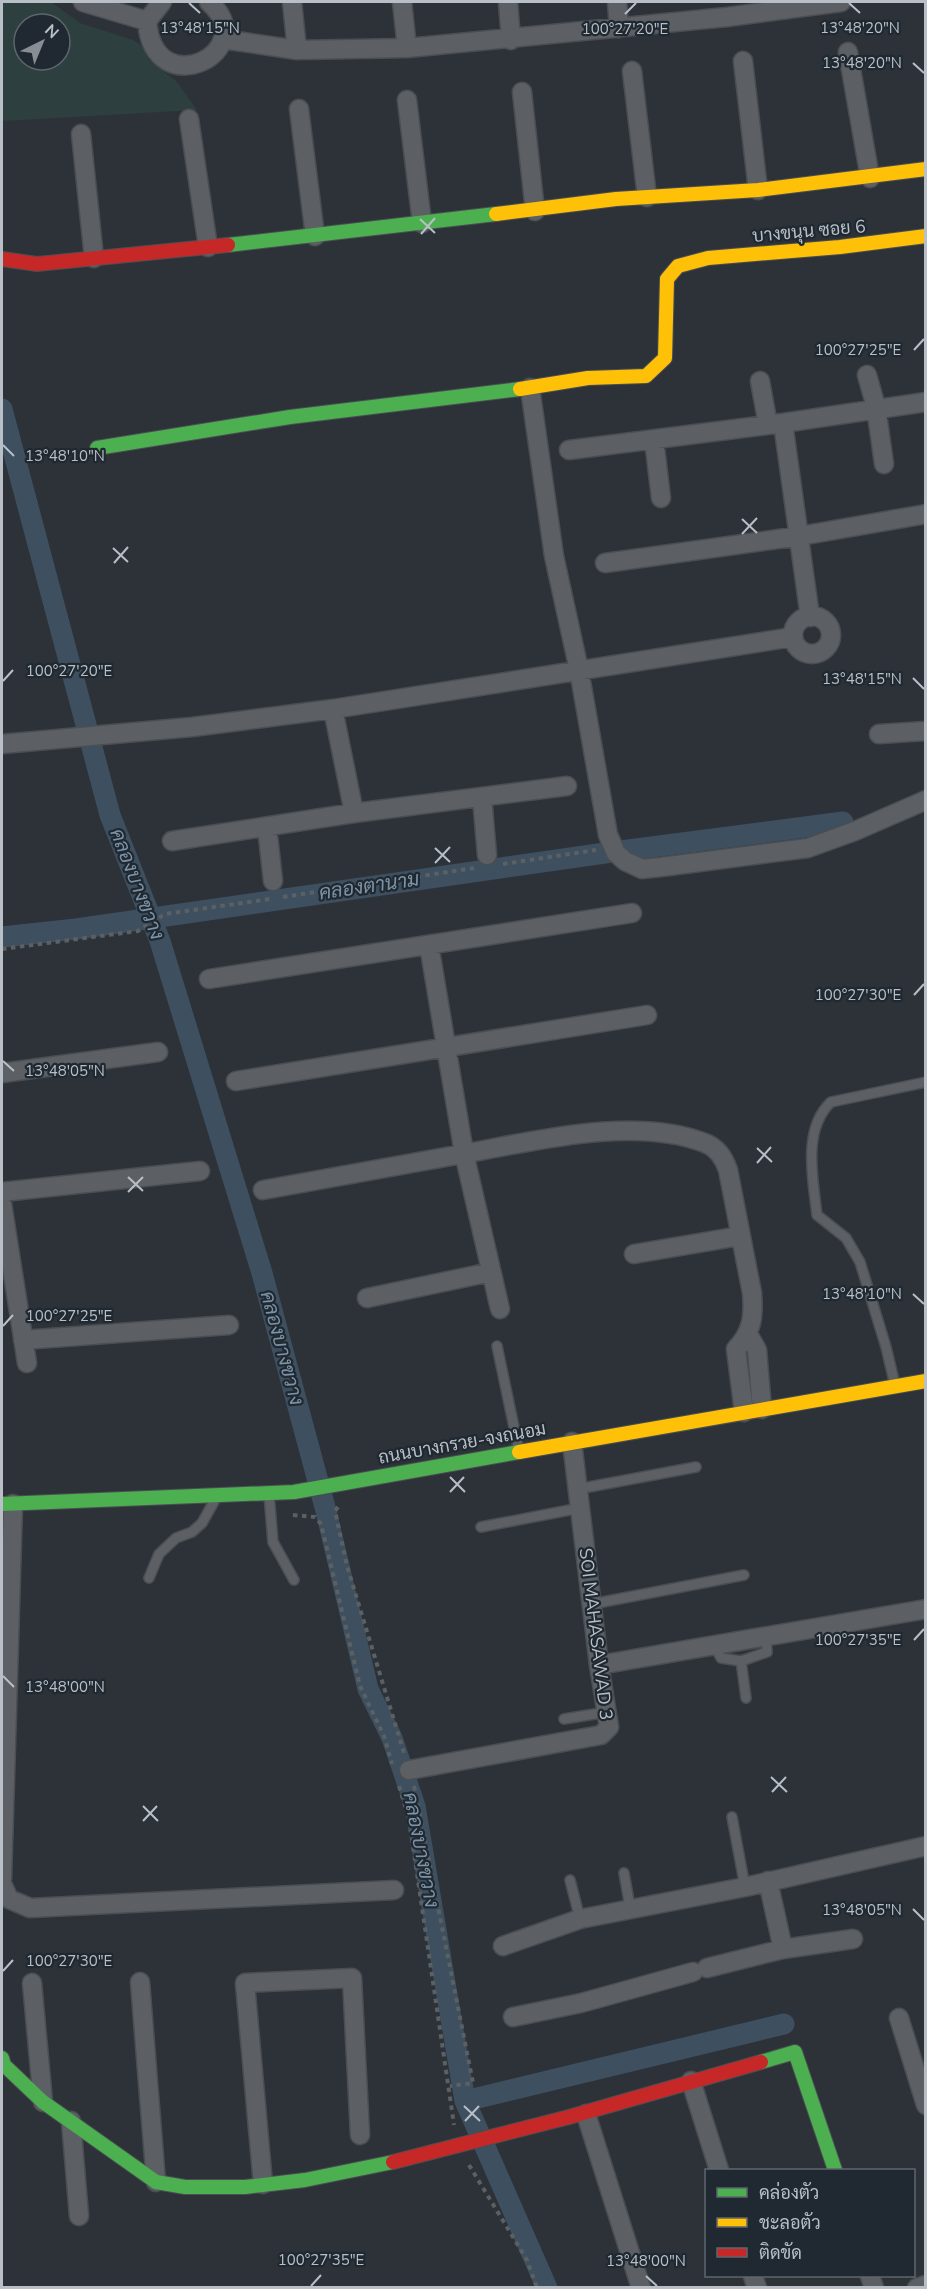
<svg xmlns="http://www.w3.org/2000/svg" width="927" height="2289" font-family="'Nunito Sans',Sarabun,sans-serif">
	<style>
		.green { fill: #2d3f3e; fill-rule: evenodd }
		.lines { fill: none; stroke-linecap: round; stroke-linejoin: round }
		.canal { stroke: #3e4f5f; stroke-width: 21 }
		.lane-casing { stroke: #4a4e52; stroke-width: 12 }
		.street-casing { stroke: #4a4e52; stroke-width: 21 }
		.fast-casing { stroke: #4a4e52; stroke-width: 16 }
		.slow-casing { stroke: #4a4e52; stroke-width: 16 }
		.jam-casing { stroke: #4a4e52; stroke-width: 16 }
		.path { stroke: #5b6063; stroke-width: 4; stroke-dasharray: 4.5 4.5; stroke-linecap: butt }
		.lane { stroke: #5c6065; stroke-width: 9 }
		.street { stroke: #5c6065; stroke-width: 18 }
		.fast { stroke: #4caf50; stroke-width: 14 }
		.slow { stroke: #ffc107; stroke-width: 14 }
		.jam { stroke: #c62828; stroke-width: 14 }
		.jam-bridge-casing { stroke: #4a4e52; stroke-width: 16; stroke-linecap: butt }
		.jam-bridge { stroke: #c62828; stroke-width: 14 }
		.ticks { fill: none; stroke: #b8bfc7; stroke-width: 2 }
		.labels { text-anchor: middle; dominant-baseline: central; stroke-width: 4.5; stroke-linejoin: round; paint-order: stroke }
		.street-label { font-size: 18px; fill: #b8bfc7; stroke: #202931 }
		.water-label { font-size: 20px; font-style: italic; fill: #7c93a7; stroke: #202931 }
		.ticks-label { font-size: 15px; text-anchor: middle; fill: #b8bfc7; stroke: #202931; stroke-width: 4.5; stroke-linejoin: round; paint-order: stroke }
	</style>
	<rect width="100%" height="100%" fill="#2c3238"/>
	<!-- green -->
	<path class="green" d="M2,2H51L80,23L133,40L141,45L149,60L176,81L197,110L2,121ZM24,24H60V60H24Z"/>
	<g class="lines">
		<!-- canal -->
		<path class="canal" d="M2,409L110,815L160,941L262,1273L326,1511L368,1689L392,1738L415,1806L465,2101L547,2288
			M2,937L76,929L605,853L843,822
			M465,2101L784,2024"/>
		<defs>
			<path id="lane" d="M497,1346L519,1451
				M895,1385L886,1347L860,1262L846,1238L817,1215C813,1180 802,1129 831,1102L926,1082
				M578,1489L696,1467
				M269,1495L273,1542L294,1580
				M481,1527L580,1508
				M149,1578L159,1554L176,1538L192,1532L202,1523L216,1498
				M592,1604L744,1575
				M714,1645L721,1658L741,1661L767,1652L766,1636
				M741,1661L746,1698
				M564,1719L607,1712
				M732,1817L745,1887
				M624,1873L630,1907
				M570,1880L580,1919"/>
			<path id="street" d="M83,2L147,21
				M162,2L147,21C154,107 264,50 209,2
				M292,2L297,50
				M402,2L407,48
				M508,2L511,40
				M617,2L619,28
				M223,39L297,50L407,48L727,17L841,2
				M848,52L870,178
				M743,61L758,190
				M632,71L647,197
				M522,92L535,211
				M407,100L422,223
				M299,109L315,236
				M189,119L208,247
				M81,134L94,258
				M867,375L876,407L884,464
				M760,381L768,425
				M530,388L554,556L579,670L608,835L616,853L625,861L642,869L661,867L808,848L855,831L926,800
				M783,423L810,617
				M654,440L661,498
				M569,450L783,423L926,402
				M605,563L800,536L926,514
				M793 635a19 19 0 1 1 38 0a19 19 0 1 1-38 0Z
				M333,709L354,813
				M879,734L926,731
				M2,744L192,727L333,709L793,637
				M482,797L487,855
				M267,827L273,881
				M172,841L354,813L567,786
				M429,945L464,1153L500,1309
				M209,979L632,913
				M2,1073L158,1052
				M236,1081L647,1015
				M263,1190C335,1177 407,1164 479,1151C547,1138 639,1117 705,1143C718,1148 724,1158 728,1170L752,1293C754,1317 752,1332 736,1349L744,1412
				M2,1192L200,1171
				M2,1204L27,1363
				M634,1254L740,1236
				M367,1298L491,1272
				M749,1336L757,1350L762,1409
				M23,1340L229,1325
				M599,1665L926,1609
				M409,1770L601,1735L609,1727L599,1665L572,1442
				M2,1879L13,1504
				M768,1881L783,1949L853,1939
				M2,1884L9,1899L30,1908L394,1890
				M503,1946L580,1919L745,1887L926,1846
				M707,1968L783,1949
				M140,1982L156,2182
				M32,1983L43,2102
				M513,2017L581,2003L693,1972
				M899,2018L926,2105
				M691,2081L719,2170
				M586,2114L641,2288
				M71,2121L79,2216
				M263,2184L245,1983L352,1978L360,2135
				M753,2276L757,2288
				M870,2276L874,2288
				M917,2288L926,2285"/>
			<path id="fast" d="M228,245L496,214
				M97,448L290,417L520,389
				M2,1504L294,1492L519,1452
				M2,2058L4,2065L43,2102L156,2182L185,2187H245L305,2180L393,2162
				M761,2062L795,2052L835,2170"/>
			<path id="slow" d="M496,214L616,199L758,190L926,169
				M520,389L588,378L646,376L665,358L667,279L678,266L708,258L840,247L926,236
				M519,1452L926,1381"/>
			<path id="jam" d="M2,259L37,264L228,245
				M569,2117L761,2062"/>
		</defs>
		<!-- lane casing -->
		<use href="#lane" class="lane-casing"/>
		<!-- street casing -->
		<use href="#street" class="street-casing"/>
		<!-- fast casing -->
		<use href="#fast" class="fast-casing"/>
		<!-- slow casing -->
		<use href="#slow" class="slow-casing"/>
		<!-- jam casing -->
		<use href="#jam" class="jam-casing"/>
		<!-- path -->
		<path class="path" d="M503,864L596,850
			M283,897L474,868
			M2,949L138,931L165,914L270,899
			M338,1507L335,1511L347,1566L404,1753
			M293,1515L315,1517L321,1524L360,1686L384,1736L392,1764
			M399,1786L409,1819L454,2125
			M414,1786L473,2083L450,2086
			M469,2165L527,2260L537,2288"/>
		<!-- lane -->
		<use href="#lane" class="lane"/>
		<!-- street -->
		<use href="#street" class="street"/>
		<!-- fast -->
		<use href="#fast" class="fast"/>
		<!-- slow -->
		<use href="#slow" class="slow"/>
		<!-- jam -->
		<use href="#jam" class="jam"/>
		<defs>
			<path id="jam-bridge" d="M393,2162L569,2117"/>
		</defs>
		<!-- jam-bridge casing -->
		<use href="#jam-bridge" class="jam-bridge-casing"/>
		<!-- jam-bridge -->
		<use href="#jam-bridge" class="jam-bridge"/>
	</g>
	<!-- ticks -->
	<path class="ticks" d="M189,3L200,13M849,3L860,13M625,14L636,3M913,63L924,73M420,219L435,233M421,234L435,218M914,350L924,339M3,445L14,456M742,519L757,533M742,534L757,518M113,548L128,562M114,563L128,547M913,678L924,689M3,681L13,670M435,848L450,862M435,863L450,847M914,995L924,984M3,1061L14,1071M757,1148L772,1162M757,1163L771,1147M128,1177L143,1191M128,1192L143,1177M913,1294L924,1304M3,1326L13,1315M450,1477L465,1492M450,1492L464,1477M914,1640L924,1629M3,1676L14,1687M771,1777L787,1792M772,1792L786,1777M143,1806L158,1821M143,1821L157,1806M913,1909L924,1920M3,1971L13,1960M464,2106L480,2121M465,2121L479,2106M646,2276L657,2286M311,2286L321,2275"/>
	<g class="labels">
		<!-- street labels -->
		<g class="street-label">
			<text transform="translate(809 231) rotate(-5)">บางขนุน ซอย 6</text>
			<text transform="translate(462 1443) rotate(-10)">ถนนบางกรวย-จงถนอม</text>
			<text transform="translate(596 1634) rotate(83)">SOI MAHASAWAD 3</text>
		</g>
		<!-- water labels -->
		<g class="water-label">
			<text transform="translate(137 884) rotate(69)">คลองบางขวาง</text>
			<text transform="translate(369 886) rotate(-8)">คลองตานาม</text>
			<text transform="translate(282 1348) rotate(75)">คลองบางขวาง</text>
			<text transform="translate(421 1850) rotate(79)">คลองบางขวาง</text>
		</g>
	</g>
	<g class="ticks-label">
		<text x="200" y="33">13°48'15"N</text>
		<text x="860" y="33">13°48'20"N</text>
		<text x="625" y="34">100°27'20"E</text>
		<text x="862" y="68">13°48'20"N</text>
		<text x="858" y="355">100°27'25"E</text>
		<text x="65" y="461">13°48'10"N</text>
		<text x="69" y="676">100°27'20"E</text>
		<text x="862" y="684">13°48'15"N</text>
		<text x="858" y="1000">100°27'30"E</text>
		<text x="65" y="1076">13°48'05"N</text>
		<text x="862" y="1299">13°48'10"N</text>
		<text x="69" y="1321">100°27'25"E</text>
		<text x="858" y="1645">100°27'35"E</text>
		<text x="65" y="1692">13°48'00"N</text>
		<text x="862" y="1915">13°48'05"N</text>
		<text x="69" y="1966">100°27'30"E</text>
		<text x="321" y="2265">100°27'35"E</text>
		<text x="646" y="2266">13°48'00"N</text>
	</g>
	<!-- border -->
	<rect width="927" height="2289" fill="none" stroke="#b8bfc7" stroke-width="6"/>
	<!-- legend -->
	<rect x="705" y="2169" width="210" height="108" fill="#202931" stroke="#5d656d" stroke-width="1.5"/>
	<rect x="717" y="2188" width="30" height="9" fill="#4caf50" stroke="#5d656d" stroke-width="1.5"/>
	<text x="759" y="2199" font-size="18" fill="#b8bfc7">คล่องตัว</text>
	<rect x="717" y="2218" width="30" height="9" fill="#ffc107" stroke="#5d656d" stroke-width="1.5"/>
	<text x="759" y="2229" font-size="18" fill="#b8bfc7">ชะลอตัว</text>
	<rect x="717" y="2248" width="30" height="9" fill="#c62828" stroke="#5d656d" stroke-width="1.5"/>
	<text x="759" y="2259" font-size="18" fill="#b8bfc7">ติดขัด</text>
	<!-- north arrow -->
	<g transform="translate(42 42) rotate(43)"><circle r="28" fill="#202931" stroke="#5d656d" stroke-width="1.5"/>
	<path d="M0-4.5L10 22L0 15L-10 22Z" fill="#878e95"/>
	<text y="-9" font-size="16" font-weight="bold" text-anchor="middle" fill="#b8bfc7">N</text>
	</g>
</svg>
